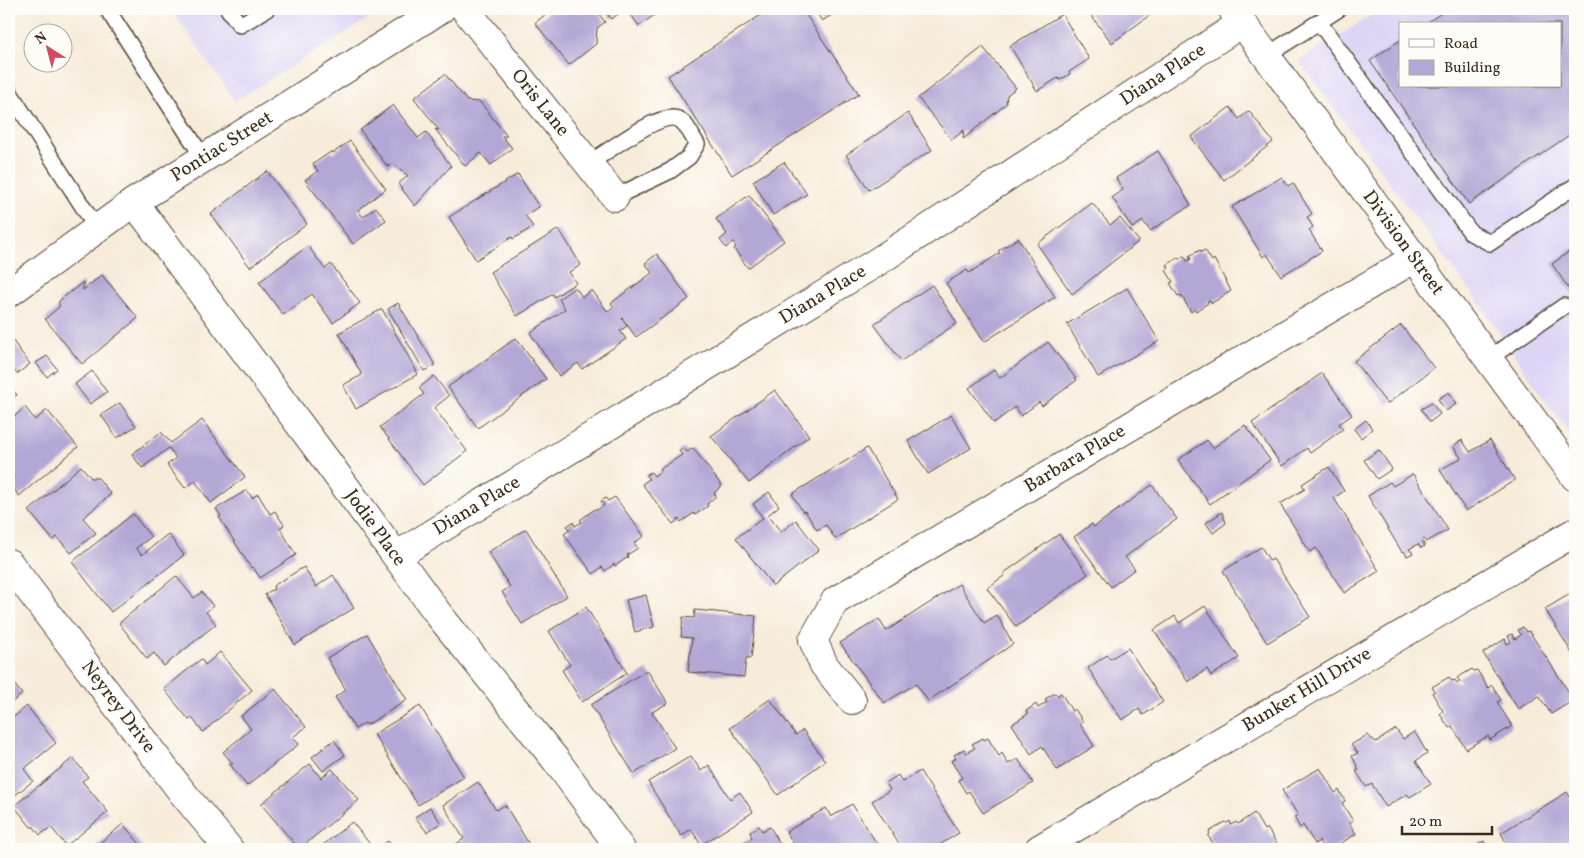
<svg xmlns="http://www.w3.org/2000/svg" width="1584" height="858" font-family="Vollkorn,serif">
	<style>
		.built { fill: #ddd5f6; fill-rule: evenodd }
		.building { fill: #b2a7d5 }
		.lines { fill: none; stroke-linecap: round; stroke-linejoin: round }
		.lane-casing { stroke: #57473a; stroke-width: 18 }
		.street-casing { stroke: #57473a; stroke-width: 30 }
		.secondary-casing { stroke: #57473a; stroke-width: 30 }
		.lane { stroke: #fff; stroke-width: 15 }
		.street { stroke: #fff; stroke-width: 28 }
		.secondary { stroke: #fff; stroke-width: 28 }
		.labels { text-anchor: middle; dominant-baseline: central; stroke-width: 4; stroke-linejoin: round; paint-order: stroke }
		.street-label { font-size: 19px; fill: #3b2a1e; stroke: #fdfcf7 }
	</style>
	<rect width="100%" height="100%" fill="#fdfcf7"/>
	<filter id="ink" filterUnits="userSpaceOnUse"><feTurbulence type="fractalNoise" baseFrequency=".02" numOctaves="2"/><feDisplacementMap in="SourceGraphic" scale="10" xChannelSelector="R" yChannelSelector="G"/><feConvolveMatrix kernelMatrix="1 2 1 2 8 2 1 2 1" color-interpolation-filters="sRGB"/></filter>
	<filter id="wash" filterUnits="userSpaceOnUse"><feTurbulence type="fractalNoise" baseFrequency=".0096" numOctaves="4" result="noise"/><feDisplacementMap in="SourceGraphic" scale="20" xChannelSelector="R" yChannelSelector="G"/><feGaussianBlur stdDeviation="1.12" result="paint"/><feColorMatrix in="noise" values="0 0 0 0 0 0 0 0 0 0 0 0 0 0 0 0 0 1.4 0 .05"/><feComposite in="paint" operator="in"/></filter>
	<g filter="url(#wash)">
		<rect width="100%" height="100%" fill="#f7ecda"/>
		<!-- built -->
		<path class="built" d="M171,9H384L235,101Z
			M1381,9H1575V440L1545,401L1485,311L1299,61ZM1400,24H1560V86H1400Z"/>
		<g id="blocks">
			<!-- building -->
			<path class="building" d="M552,9H595L605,22L597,28L596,44L569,65L535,23Z
				M604,9H626L611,19Z
				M627,9H663L639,26Z
				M770,9H802L859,94L732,175L668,76Z
				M814,9H841L822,21Z
				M1086,9H1158L1112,43Z
				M1447,9H1575V131L1469,204L1370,61L1400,40V86H1560V24H1425Z
				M1062,14L1089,59L1069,72L1070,74L1060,80L1058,78L1037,91L1010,46Z
				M983,47L1016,88L1007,95L1006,104L963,139L964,130L952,140L918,98Z
				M445,74L467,101L480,102L507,136H502L512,148L491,165L481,153L465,166L435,129L439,130L414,98Z
				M393,105L418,138L426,132L451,166L415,206L398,184L408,176L393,163L388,167L360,130Z
				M1230,107L1239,119L1249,111L1273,142L1224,180L1191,137Z
				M908,113L932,150L869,190L846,155Z
				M350,141L386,189L358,210L363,217L376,207L386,220L353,244L305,180L318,171L313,164L332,151L333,153Z
				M1158,151L1191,205L1150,231L1143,221L1132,228L1112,197L1123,190L1116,178Z
				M784,162L807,194L773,215L753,181Z
				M267,171L307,224L250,267L211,214Z
				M518,174L539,207L525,215L533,227L513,239L512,237L476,260L449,217Z
				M1282,177L1288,186L1293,183L1312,214L1307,217L1313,227L1309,230L1322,251L1281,276L1267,254L1263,257L1232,207Z
				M749,195L784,241L748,268L734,249L736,247L733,242L726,248L720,240L727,234L716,219Z
				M1092,203L1110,225L1120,218L1139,241L1072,294L1037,244Z
				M559,229L581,265L569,272L576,283L554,297L553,294L517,316L490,272Z
				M1018,238L1055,297L984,342L946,283L967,270L969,273L1000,253L998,251Z
				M308,246L325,269L331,264L360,303L333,323L312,294L283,315L259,282Z
				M1575,247V298L1552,264Z
				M1200,250L1201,252L1205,250L1212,261L1214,259L1231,291L1212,303L1209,300L1207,301L1208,303L1196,311L1195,309L1191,312L1181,295L1178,296L1170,283L1173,282L1166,270L1169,268L1167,265L1179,257V259L1184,256L1187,261L1191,259L1189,256Z
				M657,254L689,299L636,337L622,318L627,326L620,331L626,339L582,369L578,363L559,376L530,333L565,309L559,299L575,287L582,297L592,290L607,311L614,307L611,303L652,273L645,263Z
				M102,275L138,318L82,364L45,319L59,307V301L83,282V290Z
				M932,285L957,323L901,361L874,324Z
				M1127,288L1159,341L1098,377L1067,324Z
				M398,303L435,365L424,371L388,309Z
				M382,309L418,374L356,409L343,385L362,375L339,333Z
				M1401,325L1434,368L1387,404L1354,361Z
				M9,336L30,364L17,374L9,364Z
				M516,338L546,379L478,428L448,387Z
				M1048,342L1077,380L1042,406L1039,402L1021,416L1015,407L994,423L969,388L994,370L1000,378Z
				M47,356L57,369L47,377L36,363Z
				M92,371L107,392L90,404L75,384Z
				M1322,373L1352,415L1339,424L1343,429L1310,453L1307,448L1282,466L1252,423Z
				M434,376L449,396L434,408L467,451L423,485L380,427L424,394L419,388Z
				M9,385L17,395L9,401Z
				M775,390L809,436L749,483L711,436Z
				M1449,392L1456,404L1446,411L1438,399Z
				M120,403L136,426L117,438L101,415Z
				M1432,403L1440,414L1430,422L1421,409Z
				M25,407L35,420L47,410L78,447L19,496L9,483V476L14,477L9,471V421Z
				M951,415L971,448L928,474L908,441Z
				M202,420L245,477L211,503L195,481L185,488L167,465L176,458L169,448L142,468L132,454L161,432L171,443Z
				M1366,420L1372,429L1361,438L1354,429Z
				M1245,425L1270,460L1210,504L1178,460L1207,440L1213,448Z
				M1462,440L1470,452L1490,440L1515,480L1466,511L1440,470L1461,458L1453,446Z
				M684,448L687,452L693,448L722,486L714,493L716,496L707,504L708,506L695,515L694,513L681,522L679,519L673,524L642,484L649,479L646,475L651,472L654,476L661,471L660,469L682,455L679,451Z
				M867,448L898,499L835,539L826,525L817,530L805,511L803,512L792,494Z
				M1379,450L1392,469L1377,479L1364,460Z
				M81,466L91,478H98L111,494L83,518L96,533L71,553L57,537L53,540L29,511Z
				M1329,467L1344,491L1334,498L1379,571L1344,593L1316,548L1310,552L1280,504L1305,489L1302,484Z
				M1413,474L1448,530L1426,542L1424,539L1422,541L1425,546L1421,548L1418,544L1409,549L1413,553L1407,556L1404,551L1402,552L1368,496L1390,482L1393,486Z
				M1152,485L1177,519L1125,557L1135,569L1111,587L1074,537L1092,524L1094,527Z
				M247,490L252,498L258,494L270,514L275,511L284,525L280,528L296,555L260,578L253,567L251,568L219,517L221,516L216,509Z
				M769,492L779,506L768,515L781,532L796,520L819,550L773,586L736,538L763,518L753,504Z
				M615,497L644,536L634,543L638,548L627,555L628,557L615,566L614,564L605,571L602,567L593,574L564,534L570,530L567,526L573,522L575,526L582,522L580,520L595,509L597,510L604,505L601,501L606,498L608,501Z
				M1222,512L1226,523L1213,533L1206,523Z
				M133,514L151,537L136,548L142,555L168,534L184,555L111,612L72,562Z
				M526,529L567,596L522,624L502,592L510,587L488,552Z
				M1059,534L1088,574L1016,627L987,588L1005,575L1004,573Z
				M1261,547L1270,561L1273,559L1310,617L1267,643L1223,571Z
				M304,567L316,587L333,575L354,608L295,645L265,594L274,589L273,586Z
				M176,576L194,598L202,592L213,606L206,612L216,624L164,666L154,653L147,659L119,623Z
				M959,584L984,623L997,615L1013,644L928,701L916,684L884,703L840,643L879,619L886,631Z
				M1575,591V658L1545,609Z
				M646,595L654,627L635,632L626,600Z
				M1205,606L1239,658L1211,676L1207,669L1188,682L1154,630L1175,616L1179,623Z
				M586,607L627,673L582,702L562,670L570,665L549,631Z
				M695,610L756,616L751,658H746L744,677L688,672L692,638L681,637L683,617L694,618Z
				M1523,627L1527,632L1529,631L1574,700L1551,714L1539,696L1518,709L1483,653L1505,639L1507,644L1511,642L1508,636L1512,634L1515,639L1521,635L1518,630Z
				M367,634L407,700L367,725L365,723L355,729L335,697L346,690L327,658Z
				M1128,648L1163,702L1143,715L1139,709L1122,720L1088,668L1107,655L1110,659Z
				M220,652L252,690L203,732L192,718L189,720L164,689L201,659L205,665Z
				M1472,669L1474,671L1477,670L1488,688L1492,685L1501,700L1497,702L1512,726L1490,740L1488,736L1466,749L1452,726L1449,728L1440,714L1443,711L1432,693L1435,691L1432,687L1449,677L1452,681L1455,680L1457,683L1460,681L1457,678Z
				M647,670L668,703L652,712L675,748L634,774L591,705Z
				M9,678L22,694L9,705Z
				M275,689L306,727L293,737L299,744L247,786L229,763L233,764L223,752L251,729L241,716Z
				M1055,693L1057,696L1061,693L1072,711L1075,709L1083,722L1080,724L1094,746L1057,770L1042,746L1031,754L1012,724L1028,714L1026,711L1036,704L1038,708L1047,702L1045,699Z
				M770,699L796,735L803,730L825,761L778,795L730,728Z
				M27,706L56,743L24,769L33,781L9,800V721Z
				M420,706L464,777L418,805L374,734Z
				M1396,729L1403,739L1414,732L1417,736L1427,753L1416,761L1431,784L1410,797L1407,794L1386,807L1372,784L1366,787L1356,771L1359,770L1352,756L1358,753L1351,745L1367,735L1376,742Z
				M983,738L984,740L988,738L999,756L1002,753L1008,764L1018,759L1033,783L983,813L969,791L966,793L958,780L962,778L951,761L956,758L954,755L964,749L966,753L975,748L972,744Z
				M334,740L345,755L323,771L312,757Z
				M691,756L701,771L709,765L730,799L740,792L753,812L701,845L691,829L681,836L648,782Z
				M73,758L88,777L82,781L108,812L66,846L51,827L40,835L34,827H31L14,806Z
				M310,764L321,778L332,769L359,800L299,849L261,804Z
				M1320,768L1335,793L1339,790L1345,801L1342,803L1353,821L1349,823L1356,834L1331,849H1324L1319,841L1315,844L1303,825L1300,828L1294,817L1298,815L1282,790Z
				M920,771L959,833L933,849H902L872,801L890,790L886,783L898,775L902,782Z
				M478,782L496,810L505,805L532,849H452L451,847L464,839L443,805Z
				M1567,792L1575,805V849H1510L1501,833Z
				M852,804L880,849H797L786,832L826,808L831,817Z
				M430,807L441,823L427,832L415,817Z
				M1254,813L1264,830L1267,828L1277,844L1274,846L1275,849H1217L1208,836L1210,834L1209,832L1225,822L1227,823L1230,821L1231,825L1236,822L1238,824Z
				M352,822L374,849H318Z
				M123,824L144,849H92Z
				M759,826L762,831L770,827L783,849H732L752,838L750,832Z
				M388,841L395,849H378Z
				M1484,841L1489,849H1471Z"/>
		</g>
	</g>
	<g filter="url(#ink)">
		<use href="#blocks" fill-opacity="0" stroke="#57473a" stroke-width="1"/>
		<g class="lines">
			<defs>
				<path id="lane" d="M107,9L204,159
					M228,9L240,25L267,9
					M1319,22L1471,233L1490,243L1575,186
					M1266,56L1339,9
					M9,91L97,229
					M588,164C606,153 659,111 678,119C687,123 692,137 697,144L689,157L670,171L615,197
					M1488,359L1564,306"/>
				<path id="street" d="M465,9L615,197
					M134,202L326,460L439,615L555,759L621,849
					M9,293L134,202L441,9
					M396,556L877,262L1242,23
					M9,563L182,792L229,849
					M852,700L824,665L813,640L835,601L1415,258
					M1039,849L1575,532"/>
				<path id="secondary" d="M1232,9L1575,477"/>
			</defs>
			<!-- lane casing -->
			<use href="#lane" class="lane-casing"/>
			<!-- street casing -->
			<use href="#street" class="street-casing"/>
			<!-- secondary casing -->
			<use href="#secondary" class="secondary-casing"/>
			<!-- lane -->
			<use href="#lane" class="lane"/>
			<!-- street -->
			<use href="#street" class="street"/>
			<!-- secondary -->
			<use href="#secondary" class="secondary"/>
		</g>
	</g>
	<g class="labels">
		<!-- street labels -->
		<g class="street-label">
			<text transform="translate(1163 75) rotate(-33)">Diana Place</text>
			<text transform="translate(540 103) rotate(51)">Oris Lane</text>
			<text transform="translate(222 147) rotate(-32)">Pontiac Street</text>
			<text transform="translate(1403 243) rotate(54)">Division Street</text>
			<text transform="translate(823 295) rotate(-31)">Diana Place</text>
			<text transform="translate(1075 459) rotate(-31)">Barbara Place</text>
			<text transform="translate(477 506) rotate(-31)">Diana Place</text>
			<text transform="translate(375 528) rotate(54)">Jodie Place</text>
			<text transform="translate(1307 690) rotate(-31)">Bunker Hill Drive</text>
			<text transform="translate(118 707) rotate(53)">Neyrey Drive</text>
		</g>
	</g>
	<!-- margin -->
	<rect width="1584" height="858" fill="none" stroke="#fdfcf7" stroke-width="30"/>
	<!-- legend -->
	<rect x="1399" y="22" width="162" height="65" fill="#fdfcf7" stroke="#afa8a0"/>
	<rect x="1409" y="39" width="25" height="8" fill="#ffffff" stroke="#afa8a0"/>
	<text x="1444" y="48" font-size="15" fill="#3b2a1e">Road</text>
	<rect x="1409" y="60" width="25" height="15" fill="#b2a7d5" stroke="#afa8a0"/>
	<text x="1444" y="72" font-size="15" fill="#3b2a1e">Building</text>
	<!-- north arrow -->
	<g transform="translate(48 48) rotate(324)"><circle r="24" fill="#fdfcf7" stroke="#afa8a0"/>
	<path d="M0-4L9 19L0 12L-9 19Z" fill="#d1495b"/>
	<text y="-8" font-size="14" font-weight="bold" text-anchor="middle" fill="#3b2a1e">N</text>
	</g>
	<!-- scale -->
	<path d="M1402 826v8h90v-8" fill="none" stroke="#3b2a1e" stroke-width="2.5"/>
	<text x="1409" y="826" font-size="15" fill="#3b2a1e" stroke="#fdfcf7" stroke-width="4" paint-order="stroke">20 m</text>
</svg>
